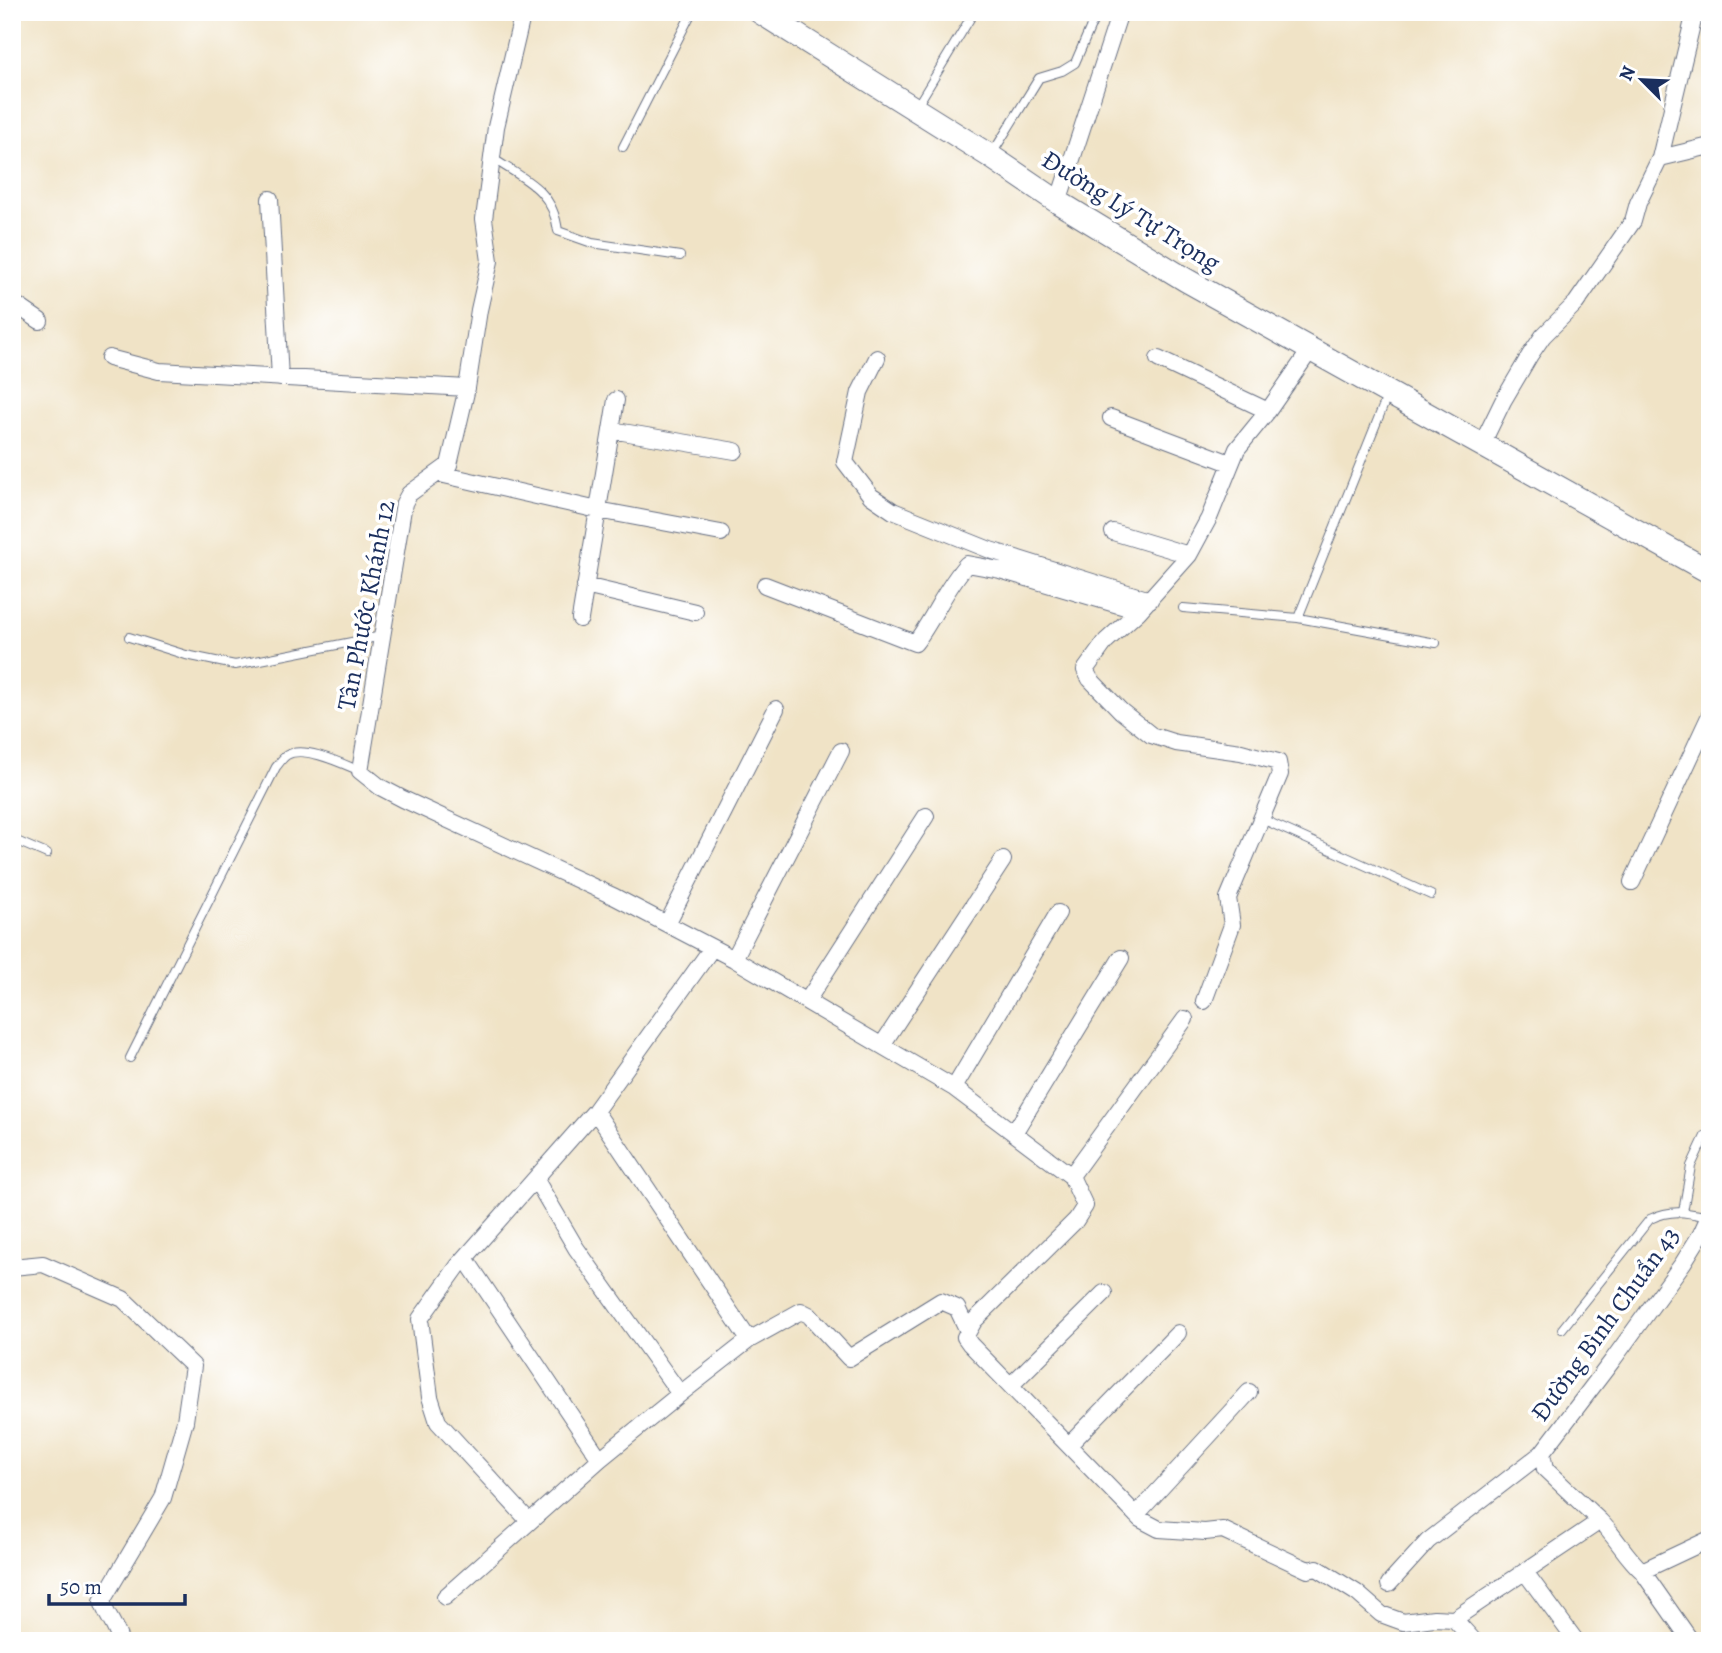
<svg xmlns="http://www.w3.org/2000/svg" width="1722" height="1653" font-family="Alegreya,serif">
	<style>
		.lines { fill: none; stroke-linecap: round; stroke-linejoin: round }
		.service-casing { stroke: #666e82; stroke-width: 10 }
		.minor-casing { stroke: #666e82; stroke-width: 18 }
		.secondary-casing { stroke: #666e82; stroke-width: 25 }
		.service { stroke: #fff; stroke-width: 8 }
		.minor { stroke: #fff; stroke-width: 16 }
		.secondary { stroke: #fff; stroke-width: 23 }
		.labels { text-anchor: middle; dominant-baseline: central; stroke-width: 7; stroke-linejoin: round; paint-order: stroke }
		.street-label { font-size: 26px; fill: #1b2f5e; stroke: #fff }
	</style>
	<rect width="100%" height="100%" fill="#fff"/>
	<filter id="ink" filterUnits="userSpaceOnUse"><feTurbulence type="fractalNoise" baseFrequency=".0143" numOctaves="2"/><feDisplacementMap in="SourceGraphic" scale="14" xChannelSelector="R" yChannelSelector="G"/><feConvolveMatrix kernelMatrix="1 2 1 2 8 2 1 2 1" color-interpolation-filters="sRGB"/></filter>
	<filter id="wash" filterUnits="userSpaceOnUse"><feTurbulence type="fractalNoise" baseFrequency=".00686" numOctaves="4" result="noise"/><feDisplacementMap in="SourceGraphic" scale="28" xChannelSelector="R" yChannelSelector="G"/><feGaussianBlur stdDeviation="1.57" result="paint"/><feColorMatrix in="noise" values="0 0 0 0 0 0 0 0 0 0 0 0 0 0 0 0 0 1.4 0 .05"/><feComposite in="paint" operator="in"/></filter>
	<g filter="url(#wash)">
		<rect width="100%" height="100%" fill="#f0e3c6"/>
	</g>
	<g filter="url(#ink)">
		<g class="lines">
			<defs>
				<path id="service" d="M917,106L974,12
					M623,147L692,12
					M992,154L1039,78L1062,71L1075,63L1097,12
					M492,158C524,179 553,189 558,231L592,243L680,256
					M1183,608L1298,618L1436,643
					M1298,618L1388,394
					M129,637L186,655L235,665L382,636
					M1262,819L1431,895
					M12,839L47,854
					M130,1058L276,767C279,764 282,758 287,755C304,745 343,764 360,771
					M1683,1212L1691,1166L1705,1136
					M1562,1329L1650,1219C1672,1209 1685,1212 1708,1217"/>
				<path id="minor" d="M523,12L496,127L484,219L490,261L479,310L467,388L449,465L409,494L404,503L360,771L380,787L403,799L615,897L734,959L954,1088L1071,1176L1085,1206L1076,1220L974,1321L965,1337L970,1344L1140,1519L1159,1529L1205,1532L1223,1530L1308,1570L1317,1568L1357,1593L1381,1614L1403,1622L1434,1618L1454,1619L1474,1641
					M1660,158L1710,146
					M270,199L280,378
					M1058,202L1120,12
					M12,302L40,321
					M109,358L159,371L467,388
					M877,358L860,392L845,462L871,496L893,511L990,550L1150,600
					M1158,359L1268,411
					M1111,418L1230,463
					M611,430L735,451
					M1482,444L1503,401L1530,355L1543,336L1576,303L1633,221L1638,203L1660,158L1695,12
					M440,474L598,510L721,533
					M1113,532L1189,555
					M765,585L915,643C934,618 946,587 967,564L1000,570L1139,611
					M585,586L695,612
					M580,619L616,400
					M1632,882L1710,715
					M667,924L776,709
					M734,959L841,751
					M807,1001L926,816
					M1204,1001L1232,925L1228,898L1280,774L1278,762L1241,752L1176,743L1151,735L1121,711L1090,679L1085,670L1106,641L1139,611L1189,555L1209,518L1237,449L1268,411L1311,349
					M882,1045L1003,860
					M954,1088L1058,913
					M595,1111L749,1340
					M1014,1133L1121,958
					M1071,1176L1185,1019
					M536,1180L576,1248L680,1394L749,1340L801,1311L809,1315L849,1358L941,1301L957,1308L968,1331
					M465,1258L600,1459
					M12,1267L43,1264L123,1299L193,1366L185,1421L163,1498L102,1601C106,1616 116,1625 120,1641
					M1011,1385L1104,1293
					M1069,1445L1178,1333
					M1136,1515L1249,1392
					M529,1521L438,1422L430,1397L420,1319L458,1266L595,1111L712,948
					M1600,1521L1545,1469L1542,1453L1612,1361L1683,1263L1701,1234L1710,1214
					M1642,1571L1691,1641
					M1525,1572L1576,1641
					M1389,1584L1428,1541L1542,1453
					M445,1597L600,1459L680,1394
					M1454,1619L1600,1521C1616,1537 1626,1557 1642,1571L1710,1539"/>
				<path id="secondary" d="M760,12L990,156L1058,202L1186,280L1710,572"/>
			</defs>
			<!-- service casing -->
			<use href="#service" class="service-casing"/>
			<!-- minor casing -->
			<use href="#minor" class="minor-casing"/>
			<!-- secondary casing -->
			<use href="#secondary" class="secondary-casing"/>
			<!-- service -->
			<use href="#service" class="service"/>
			<!-- minor -->
			<use href="#minor" class="minor"/>
			<!-- secondary -->
			<use href="#secondary" class="secondary"/>
		</g>
	</g>
	<g class="labels">
		<!-- street labels -->
		<g class="street-label">
			<text transform="translate(1131 211) rotate(32)">Đường Lý Tự Trọng</text>
			<text transform="translate(366 605) rotate(-79)">Tân Phước Khánh 12</text>
			<text transform="translate(1605 1324) rotate(-54)">Đường Bình Chuẩn 43</text>
		</g>
	</g>
	<!-- margin -->
	<rect width="1722" height="1653" fill="none" stroke="#fff" stroke-width="42"/>
	<!-- north arrow -->
	<g transform="translate(1642 80) rotate(294)" stroke="#ffffff" stroke-width="5" paint-order="stroke">
	<path d="M0-5L12 26L0 18L-12 26Z" fill="#1b2f5e"/>
	<text y="-10" font-size="19" font-weight="bold" text-anchor="middle" fill="#1b2f5e">N</text>
	</g>
	<!-- scale -->
	<path d="M49 1594v10h136v-10" fill="none" stroke="#1b2f5e" stroke-width="3.5"/>
	<text x="60" y="1594" font-size="21" fill="#1b2f5e" stroke="#ffffff" stroke-width="5" paint-order="stroke">50 m</text>
</svg>
